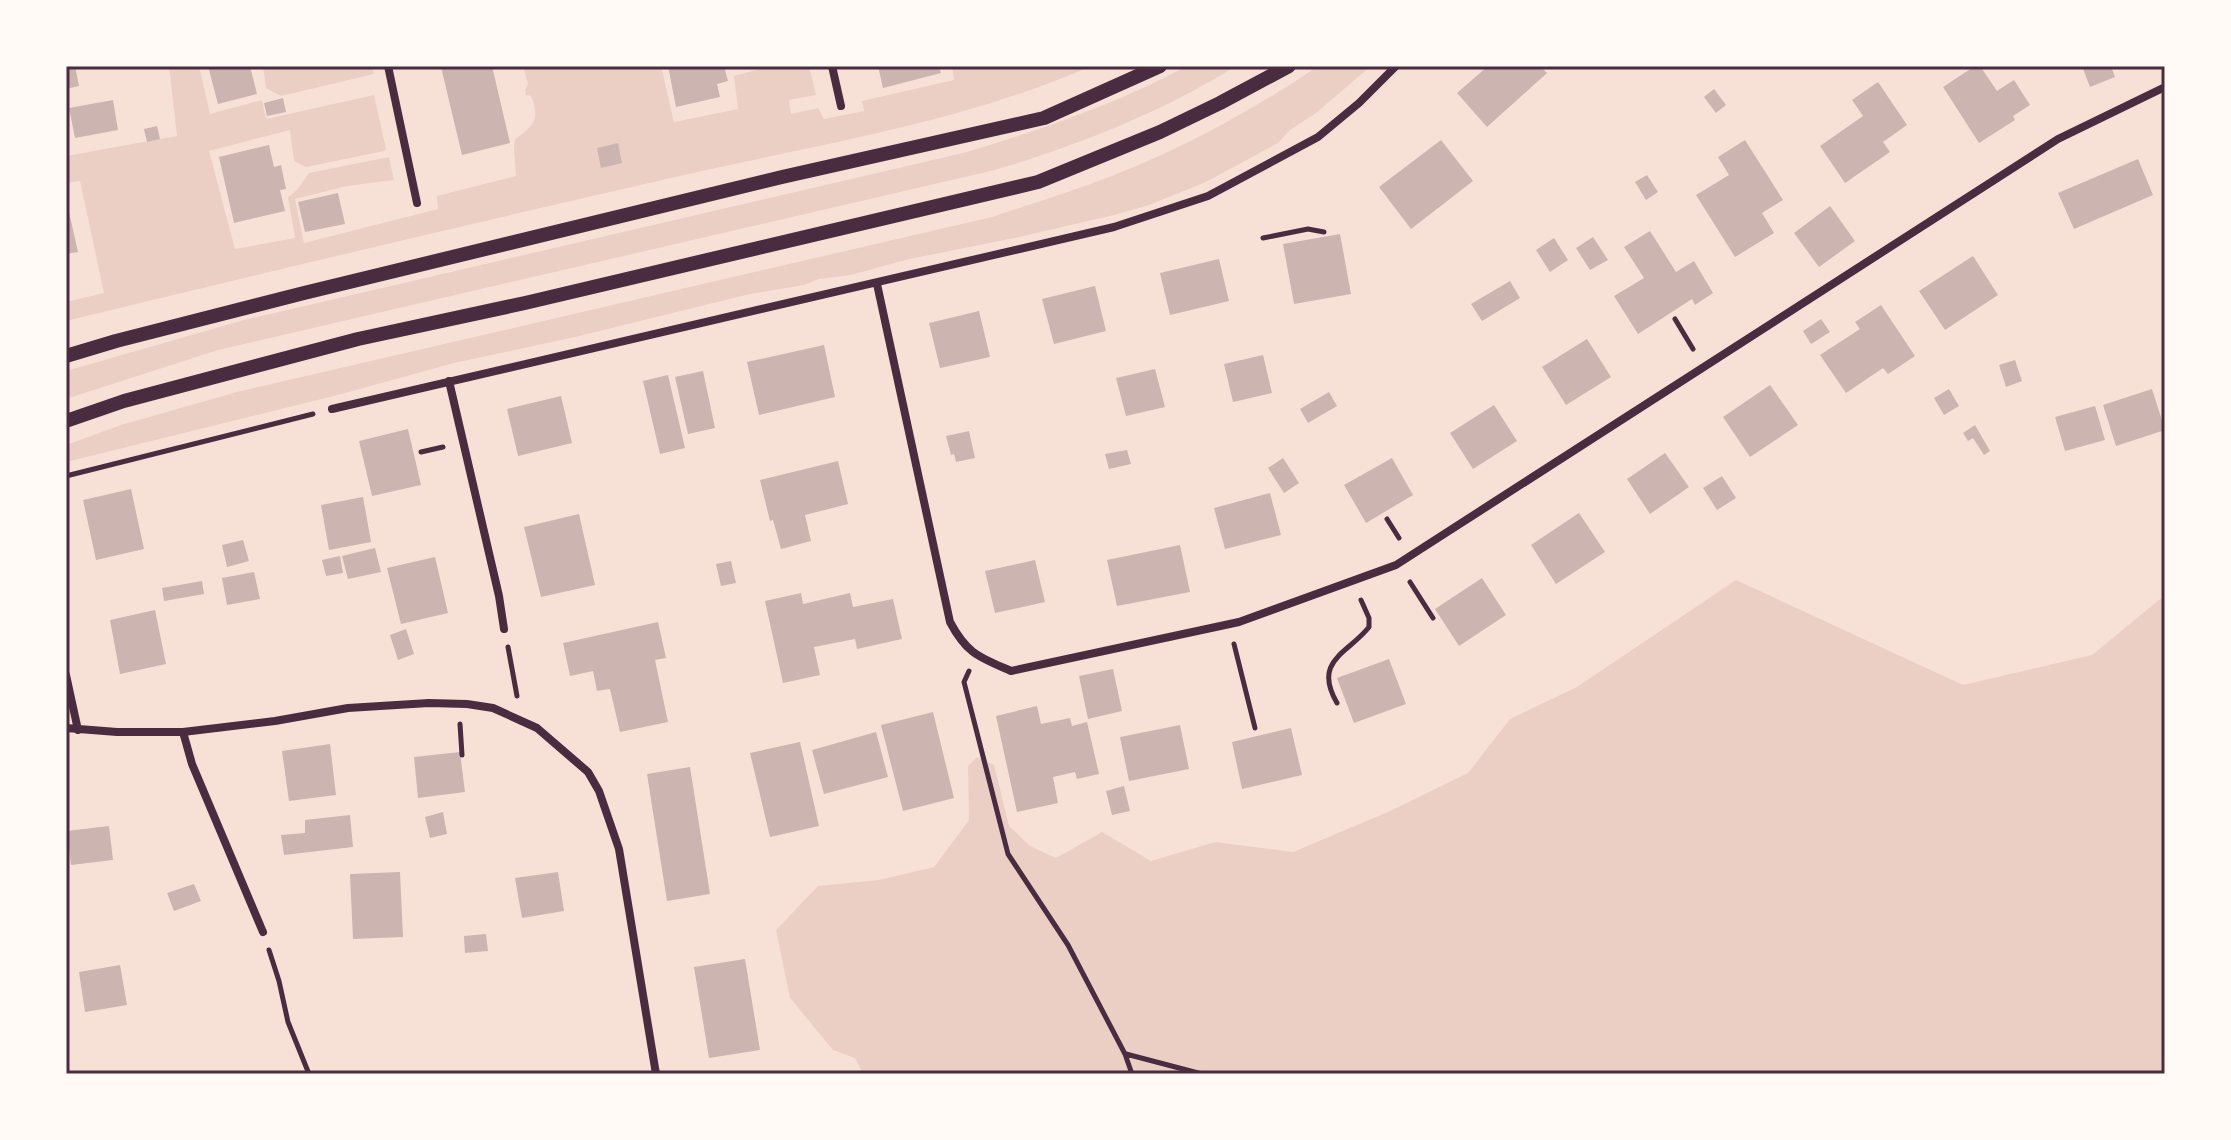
<svg xmlns="http://www.w3.org/2000/svg" width="2231" height="1140" font-family="Inter,sans-serif">
	<style>
		.green { fill: #ebcfc5 }
		.building { fill: #ccb4b1 }
		.lines { fill: none; stroke-linecap: round; stroke-linejoin: round }
		.path { stroke: #4a2c40; stroke-width: 5 }
		.minor { stroke: #4a2c40; stroke-width: 8 }
		.tertiary { stroke: #4a2c40; stroke-width: 14 }
		.neatline { fill: none; stroke: #4a2c40; stroke-width: 3 }
	</style>
	<rect width="100%" height="100%" fill="#f7e1d7"/>
	<!-- green -->
	<path class="green" d="M169,66H199L210,114L262,100L266,119L374,95L386,149L384,151L306,167L294,161L290,130L209,151L235,249L295,238L288,197L297,190L309,173L389,157L394,180L347,186L295,199L304,243L438,209L437,196L516,176L514,148L515,139C535,126 540,118 531,96L526,95L525,90L528,84L523,66H661L674,122L738,109L734,76L771,66H809L816,95L789,100L791,114L818,108L824,119L864,111L862,101L954,80L952,66H1092C963,122 821,144 684,175C478,222 272,271 66,321V302L104,293L80,181L66,183V156L177,136Z
		M263,66H372L374,74L281,96L266,88Z
		M1187,66H1236C1163,112 1078,145 995,170L218,350L66,399V371L244,320L963,153C1041,130 1116,104 1187,66Z
		M1318,66H1371L1316,113L1290,130L1278,143L1206,182L1149,205L1114,215L1019,237L905,260L851,275L819,279L804,285L750,294L575,337L454,363L338,395L66,462V445L121,425L237,392L992,217C1033,203 1074,191 1114,175C1185,147 1255,109 1318,66Z
		M1736,580L1963,685L2092,655L2165,595V1074H863L855,1058L833,1050L790,998L776,930L818,886L879,880L934,867L969,820L968,766L977,757L994,765L1009,826L1030,846L1056,858L1102,832L1151,861L1215,842L1293,852L1388,812L1468,773L1510,719L1577,687Z"/>
	<!-- building -->
	<path class="building" d="M66,66H75L79,86L66,89Z
		M208,66H250L257,94L218,104Z
		M444,66H492L510,143L462,155L441,67Z
		M668,66H724L728,81L717,84L720,97L676,107Z
		M878,66H939L941,73L883,88Z
		M1488,66H1540L1547,73L1487,127L1457,93Z
		M1975,66H1980L1997,91L2014,80L2030,105L2013,116L2015,120L1979,143L1943,87Z
		M2082,66H2111L2115,77L2090,87Z
		M1878,82L1907,125L1883,142L1890,152L1845,183L1820,146L1863,116L1852,100Z
		M1714,89L1726,105L1716,113L1704,97Z
		M283,98L286,112L267,116L264,103Z
		M113,100L118,130L75,138L69,108Z
		M157,126L160,139L147,142L144,129Z
		M1441,140L1473,181L1411,229L1379,187Z
		M1745,140L1783,200L1762,213L1774,233L1735,257L1696,195L1729,175L1718,157Z
		M618,143L622,163L601,168L597,148Z
		M269,145L274,167L281,165L286,189L280,190L285,211L234,223L219,157Z
		M2138,159L2153,195L2074,229L2058,193Z
		M1647,175L1658,192L1646,200L1635,182Z
		M338,193L345,224L305,232L298,202Z
		M67,203L78,252L66,254V204Z
		M1830,206L1855,241L1819,267L1794,233Z
		M1650,231L1676,272L1694,261L1713,293L1695,305L1692,299L1638,334L1614,296L1644,278L1624,247Z
		M1340,234L1351,294L1294,304L1283,244Z
		M1593,237L1608,260L1590,270L1576,248Z
		M1554,238L1568,260L1550,272L1536,250Z
		M1973,256L1998,295L1945,330L1919,291Z
		M1219,259L1229,301L1170,315L1160,273Z
		M1510,281L1520,298L1482,321L1471,304Z
		M1095,286L1106,331L1054,344L1042,299Z
		M1881,305L1915,356L1888,374L1883,368L1846,393L1820,355L1860,329L1855,322Z
		M979,311L990,357L940,368L929,323Z
		M1821,319L1830,332L1811,344L1803,331Z
		M1587,339L1611,377L1566,405L1542,367Z
		M824,345L835,397L759,415L747,362Z
		M1263,355L1272,393L1233,402L1224,364Z
		M2015,360L2022,381L2006,387L1999,365Z
		M1155,369L1165,407L1126,416L1116,378Z
		M703,371L715,428L688,434L675,377Z
		M668,375L685,448L660,454L643,381Z
		M1770,385L1798,425L1750,457L1723,417Z
		M1949,389L1959,406L1944,415L1934,398Z
		M2152,389L2165,430L2116,446L2103,405Z
		M1329,392L1337,406L1308,423L1300,409Z
		M561,396L572,443L518,456L507,409Z
		M1494,405L1517,441L1473,469L1450,433Z
		M2095,406L2105,440L2065,451L2055,417Z
		M1975,425L1990,451L1984,455L1973,438L1968,441L1963,433Z
		M408,429L421,485L372,496L359,441Z
		M969,431L975,458L956,462L954,454L951,455L946,436Z
		M1127,450L1131,464L1109,469L1105,454Z
		M1665,453L1689,487L1650,514L1627,479Z
		M1283,458L1299,483L1284,493L1268,468Z
		M1392,458L1413,495L1366,523L1344,485Z
		M838,461L848,504L805,515L811,541L781,549L773,520L770,521L760,480Z
		M1722,476L1736,498L1717,510L1703,488Z
		M131,489L144,549L96,560L83,500Z
		M1270,493L1281,535L1225,549L1214,508Z
		M363,497L371,542L329,550L321,505Z
		M1579,513L1605,552L1556,584L1531,545Z
		M579,514L595,585L541,597L524,527Z
		M243,540L249,561L227,567L222,545Z
		M1180,545L1190,592L1117,606L1107,560Z
		M375,548L381,572L348,579L342,556Z
		M340,556L343,573L326,576L322,560Z
		M435,557L448,613L401,624L387,568Z
		M1035,560L1045,602L995,613L985,571Z
		M731,561L736,583L721,586L716,564Z
		M254,572L260,599L227,605L222,578Z
		M1482,578L1506,615L1459,646L1435,609Z
		M202,581L204,594L164,601L162,588Z
		M801,593L803,604L850,593L853,607L893,599L902,639L857,649L855,639L814,647L820,675L783,683L765,601Z
		M155,610L166,664L120,674L110,620Z
		M658,622L666,658L655,660L668,722L620,732L610,689L597,691L593,671L570,676L563,643Z
		M406,629L414,654L398,660L390,635Z
		M1389,659L1406,704L1354,723L1337,678Z
		M1113,669L1122,711L1088,719L1079,676Z
		M1037,706L1041,724L1070,718L1072,726L1087,722L1099,774L1077,779L1075,772L1053,777L1058,803L1017,812L996,716Z
		M933,712L954,798L903,811L881,725Z
		M1180,725L1189,769L1129,781L1120,737Z
		M1291,728L1302,775L1242,789L1232,742Z
		M876,732L888,777L824,794L812,750Z
		M800,742L819,826L770,837L750,753Z
		M330,744L336,795L289,801L282,751Z
		M460,752L465,792L418,798L414,757Z
		M690,767L710,894L667,901L647,774Z
		M1124,786L1130,811L1112,815L1106,791Z
		M443,812L447,834L430,838L425,817Z
		M350,815L353,847L284,855L281,835L305,833V820Z
		M109,826L113,860L71,865L67,831Z
		M400,872L403,937L353,939L350,874Z
		M558,872L564,911L522,918L515,878Z
		M194,884L201,901L174,911L167,893Z
		M486,934L488,951L465,953L464,936Z
		M745,959L760,1050L709,1058L694,967Z
		M120,965L127,1005L85,1012L79,972Z"/>
	<g class="lines">
		<!-- path -->
		<path class="path" d="M1263,238L1308,229L1324,232
			M1675,319L1693,349
			M421,452L443,447
			M66,476L313,414
			M1387,519L1399,538
			M1410,582L1433,618
			M1234,644L1255,728
			M508,647L517,696
			M969,671L964,682L1008,854L1068,945L1125,1054L1132,1074
			M1337,703C1312,660 1349,653 1369,627V618L1361,600
			M460,724L462,755
			M269,950L279,981L288,1022L309,1074
			M1126,1054L1202,1074"/>
		<!-- minor -->
		<path class="minor" d="M388,66L417,203
			M832,66L841,106
			M877,284L950,622C967,654 979,657 1011,671L1239,622L1396,565L2058,139L2165,87
			M449,381L499,596L504,629
			M332,409L1114,227L1208,196L1318,137L1359,103L1396,66
			M66,675L78,730
			M66,728L117,732H183L275,721L348,708L429,703L467,704L493,708L537,728L588,772L599,791L619,849L656,1074
			M183,732L192,764L263,932"/>
		<!-- tertiary -->
		<path class="tertiary" d="M66,356L116,341L304,293L782,177L1044,118L1160,66
			M66,421L124,401L358,339L525,303L1038,182L1160,132L1220,103L1289,66"/>
	</g>
	<!-- border -->
	<rect width="2231" height="1140" fill="none" stroke="#fffaf5" stroke-width="136"/>
	<rect x="68" y="68" width="2095" height="1004" class="neatline"/>
</svg>
